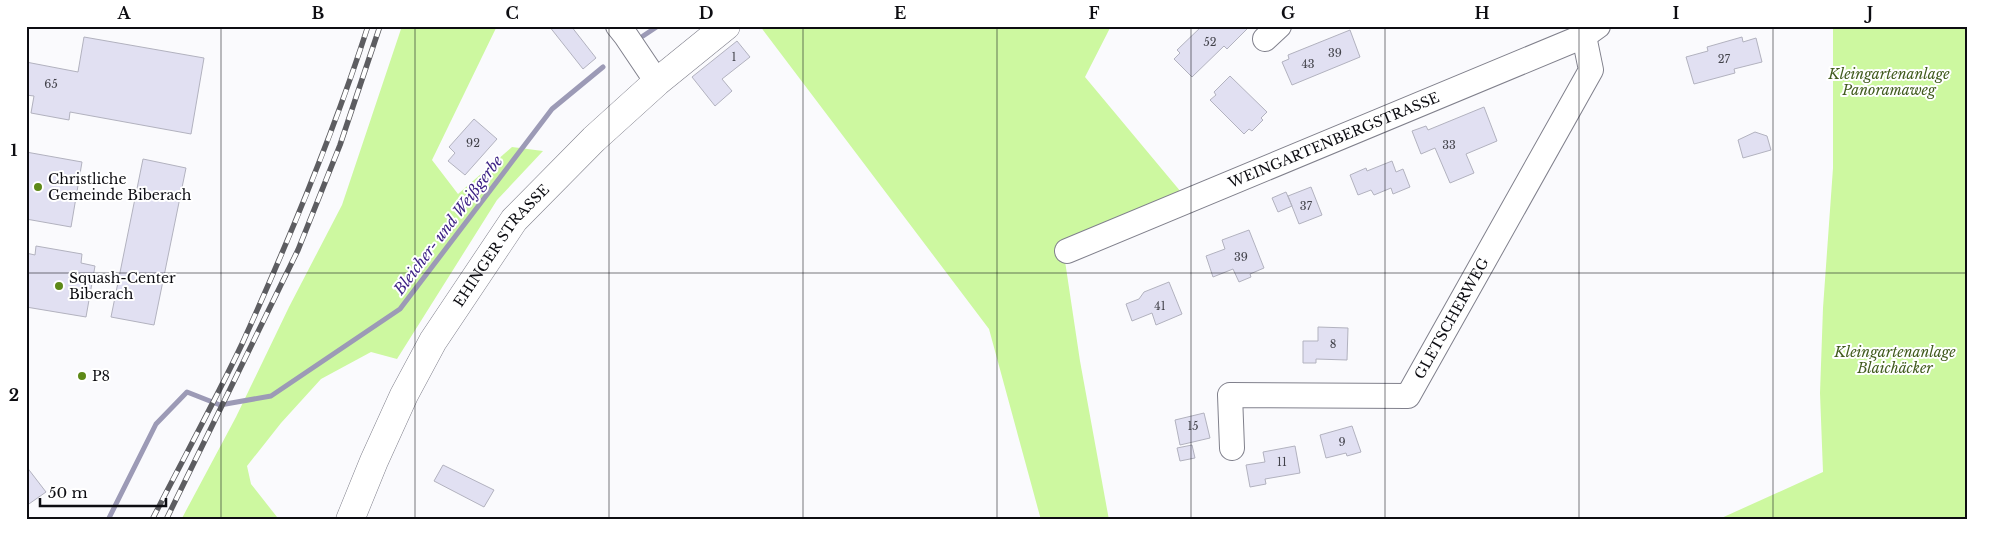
<svg xmlns="http://www.w3.org/2000/svg" width="1994" height="546" font-family="'Libre Baskerville',serif">
	<style>
		.green { fill: #cdf8a0 }
		.lines { fill: none; stroke-linecap: round; stroke-linejoin: round }
		.stream { stroke: #9c9ab6; stroke-width: 5 }
		.building { fill: #e1e0f2; stroke: #b2b2bf }
		.minor-casing { stroke: #80808c; stroke-width: 26 }
		.major-casing { stroke: #80808c; stroke-width: 29 }
		.minor { stroke: #fff; stroke-width: 24 }
		.major { stroke: #fff; stroke-width: 28 }
		.rail-casing { stroke: #5d5d61; stroke-width: 5.5 }
		.rail { stroke: #fff; stroke-width: 4; stroke-dasharray: 11; stroke-linecap: butt }
		.grid { fill: none; stroke: #0d0d12; stroke-width: 1; stroke-opacity: 0.55 }
		.poi-dot { fill: #5d8917; stroke: #fff; stroke-width: 2 }
		.labels { text-anchor: middle; dominant-baseline: central; stroke-width: 4; stroke-linejoin: round; paint-order: stroke }
		.number-label { font-size: 11px; fill: #42424a }
		.park-label { font-size: 14px; font-style: italic; fill: #415b1e; stroke: #fff }
		.street-label { font-size: 14px; fill: #0d0d12; stroke: #fff }
		.poi-label { font-size: 14px; fill: #0d0d12; stroke: #fff; text-anchor: start }
		.water-label { font-size: 15px; font-style: italic; fill: #3d2285; stroke: #fff }
		.neatline { fill: none; stroke: #0d0d12; stroke-width: 2 }
		.grid-label { font-size: 16px; text-anchor: middle; font-weight: bold; fill: #0d0d12 }
	</style>
	<rect width="100%" height="100%" fill="#fafafd"/>
	<!-- green -->
	<path class="green" d="M402,26H497L432,160L458,194L512,147L543,151L497,200L397,359L371,352L321,379L281,423L247,466L251,484L277,517L274,520H181L236,417L289,307L342,205Z
		M760,26H1111L1085,77L1181,192L1062,241L1080,361L1109,520H1041L989,329Z
		M1833,26H1968V520H1717L1823,472L1820,393L1823,308L1833,168Z"/>
	<g class="lines">
		<!-- stream -->
		<path class="stream" d="M643,36L658,26
			M108,520L156,424L187,392L220,405L271,396L400,309L552,109L603,67"/>
	</g>
	<!-- building -->
	<path class="building" d="M549,26H571L596,58L583,69Z
		M1202,26H1250L1227,49L1224,46L1192,77L1174,59L1180,53L1177,50Z
		M1350,30L1360,57L1292,85L1282,62L1289,59L1288,55Z
		M84,37L204,58L191,134L70,112L69,120L31,113L34,96L26,95V62L78,72Z
		M1742,37L1743,42L1756,38L1762,62L1734,69L1735,73L1694,84L1686,57L1708,51L1707,47Z
		M737,41L750,57L722,79L732,91L715,106L692,77Z
		M1230,76L1267,112L1261,118L1263,120L1252,131L1249,129L1244,134L1210,100L1216,95L1214,92Z
		M1484,107L1497,141L1466,154L1474,173L1450,183L1435,148L1421,154L1412,131L1426,126L1428,130Z
		M474,119L497,139L465,175L448,161L455,153L449,147Z
		M1755,132L1767,136L1771,150L1743,158L1738,140Z
		M26,152L82,162L71,227L26,219Z
		M143,159L186,168L154,325L111,317Z
		M1392,161L1396,172L1403,169L1410,187L1393,194L1391,188L1374,195L1371,190L1358,195L1350,175L1366,168L1367,171Z
		M1311,187L1322,215L1299,224L1288,196Z
		M1286,192L1292,206L1278,212L1272,198Z
		M1249,230L1264,268L1250,274L1251,277L1239,282L1233,269L1213,277L1206,256L1225,249L1222,240Z
		M36,246L82,254L81,263L95,266L86,317L26,307V253L35,255Z
		M1169,282L1182,314L1156,325L1152,313L1132,321L1126,304L1139,299L1144,292Z
		M1318,327L1348,328L1347,360L1316,359V363H1303V341H1318Z
		M1204,413L1210,438L1180,445L1175,420Z
		M1352,426L1361,452L1347,456L1346,453L1326,458L1320,435Z
		M1192,445L1195,458L1180,461L1177,448Z
		M1295,446L1300,473L1265,479L1266,484L1250,487L1246,465L1265,462L1263,452Z
		M443,465L494,490L484,507L434,481Z
		M26,466L46,492L26,506Z"/>
	<g class="lines">
		<defs>
			<g id="minor">
				<path d="M618,26L626,36L657,82"/>
				<path d="M1265,39L1279,26"/>
				<path id="s1" d="M1067,251L1584,36L1598,26"/>
				<path id="s2" d="M1232,448L1230,395L1408,396L1591,70L1584,36"/>
			</g>
			<g id="major">
				<path id="s3" d="M350,520L374,461L404,395L433,341L514,220L594,139L657,82L726,26"/>
			</g>
		</defs>
		<!-- minor casing -->
		<use href="#minor" class="minor-casing"/>
		<!-- major casing -->
		<use href="#major" class="major-casing"/>
		<!-- minor -->
		<use href="#minor" class="minor"/>
		<!-- major -->
		<use href="#major" class="major"/>
		<defs>
			<path id="rail" d="M152,520C182,461 214,403 242,344C289,240 333,135 368,26
				M166,520L298,250L340,145L380,26"/>
		</defs>
		<!-- rail casing -->
		<use href="#rail" class="rail-casing"/>
		<!-- rail -->
		<use href="#rail" class="rail"/>
	</g>
	<!-- grid -->
	<path class="grid" d="M221,26V520M415,26V520M609,26V520M803,26V520M997,26V520M1191,26V520M1385,26V520M1579,26V520M1773,26V520M26,273H1968"/>
	<!-- markers -->
	<g class="poi-dot">
		<circle cx="38" cy="187" r="5"/>
		<circle cx="59" cy="286" r="5"/>
		<circle cx="82" cy="376" r="5"/>
	</g>
	<g class="labels">
		<!-- number labels -->
		<g class="number-label">
			<text x="1210" y="42">52</text>
			<text x="1335" y="53">39</text>
			<text x="734" y="57">1</text>
			<text x="1724" y="59">27</text>
			<text x="1308" y="64">43</text>
			<text x="51" y="84">65</text>
			<text x="473" y="143">92</text>
			<text x="1449" y="145">33</text>
			<text x="1306" y="206">37</text>
			<text x="1241" y="257">39</text>
			<text x="1160" y="306">41</text>
			<text x="1333" y="344">8</text>
			<text x="1193" y="426">15</text>
			<text x="1342" y="442">9</text>
			<text x="1282" y="462">11</text>
		</g>
		<!-- park labels -->
		<g class="park-label">
			<text x="1889" y="74">Kleingartenanlage<tspan x="1889" dy="16">Panoramaweg</tspan></text>
			<text x="1895" y="352">Kleingartenanlage<tspan x="1895" dy="16">Blaichäcker</tspan></text>
		</g>
		<!-- street labels -->
		<g class="street-label">
			<text stroke="none"><textPath href="#s1" startOffset="289">WEINGARTENBERGSTRASSE</textPath></text>
			<text stroke="none"><textPath href="#s3" startOffset="315">EHINGER STRASSE</textPath></text>
			<text stroke="none"><textPath href="#s2" startOffset="320">GLETSCHERWEG</textPath></text>
		</g>
		<!-- poi labels -->
		<g class="poi-label">
			<text x="48" y="179">Christliche<tspan x="48" dy="16">Gemeinde Biberach</tspan></text>
			<text x="69" y="278">Squash-Center<tspan x="69" dy="16">Biberach</tspan></text>
			<text x="92" y="376">P8</text>
		</g>
		<!-- water labels -->
		<g class="water-label">
			<text transform="translate(448 225) rotate(-53)">Bleicher- und Weißgerbe</text>
		</g>
	</g>
	<!-- border -->
	<rect width="1994" height="546" fill="none" stroke="#ffffff" stroke-width="55"/>
	<!-- scale -->
	<path d="M40 498v8h126v-8" fill="none" stroke="#0d0d12" stroke-width="2.5"/>
	<text x="48" y="498" font-size="15" fill="#0d0d12" stroke="#ffffff" stroke-width="4" paint-order="stroke">50 m</text>
	<rect x="28" y="28" width="1938" height="490" class="neatline"/>
	<g class="grid-label">
		<text x="124" y="19">A</text>
		<text x="318" y="19">B</text>
		<text x="512" y="19">C</text>
		<text x="706" y="19">D</text>
		<text x="900" y="19">E</text>
		<text x="1094" y="19">F</text>
		<text x="1288" y="19">G</text>
		<text x="1482" y="19">H</text>
		<text x="1676" y="19">I</text>
		<text x="1870" y="19">J</text>
		<text x="14" y="156">1</text>
		<text x="14" y="401">2</text>
	</g>
</svg>
